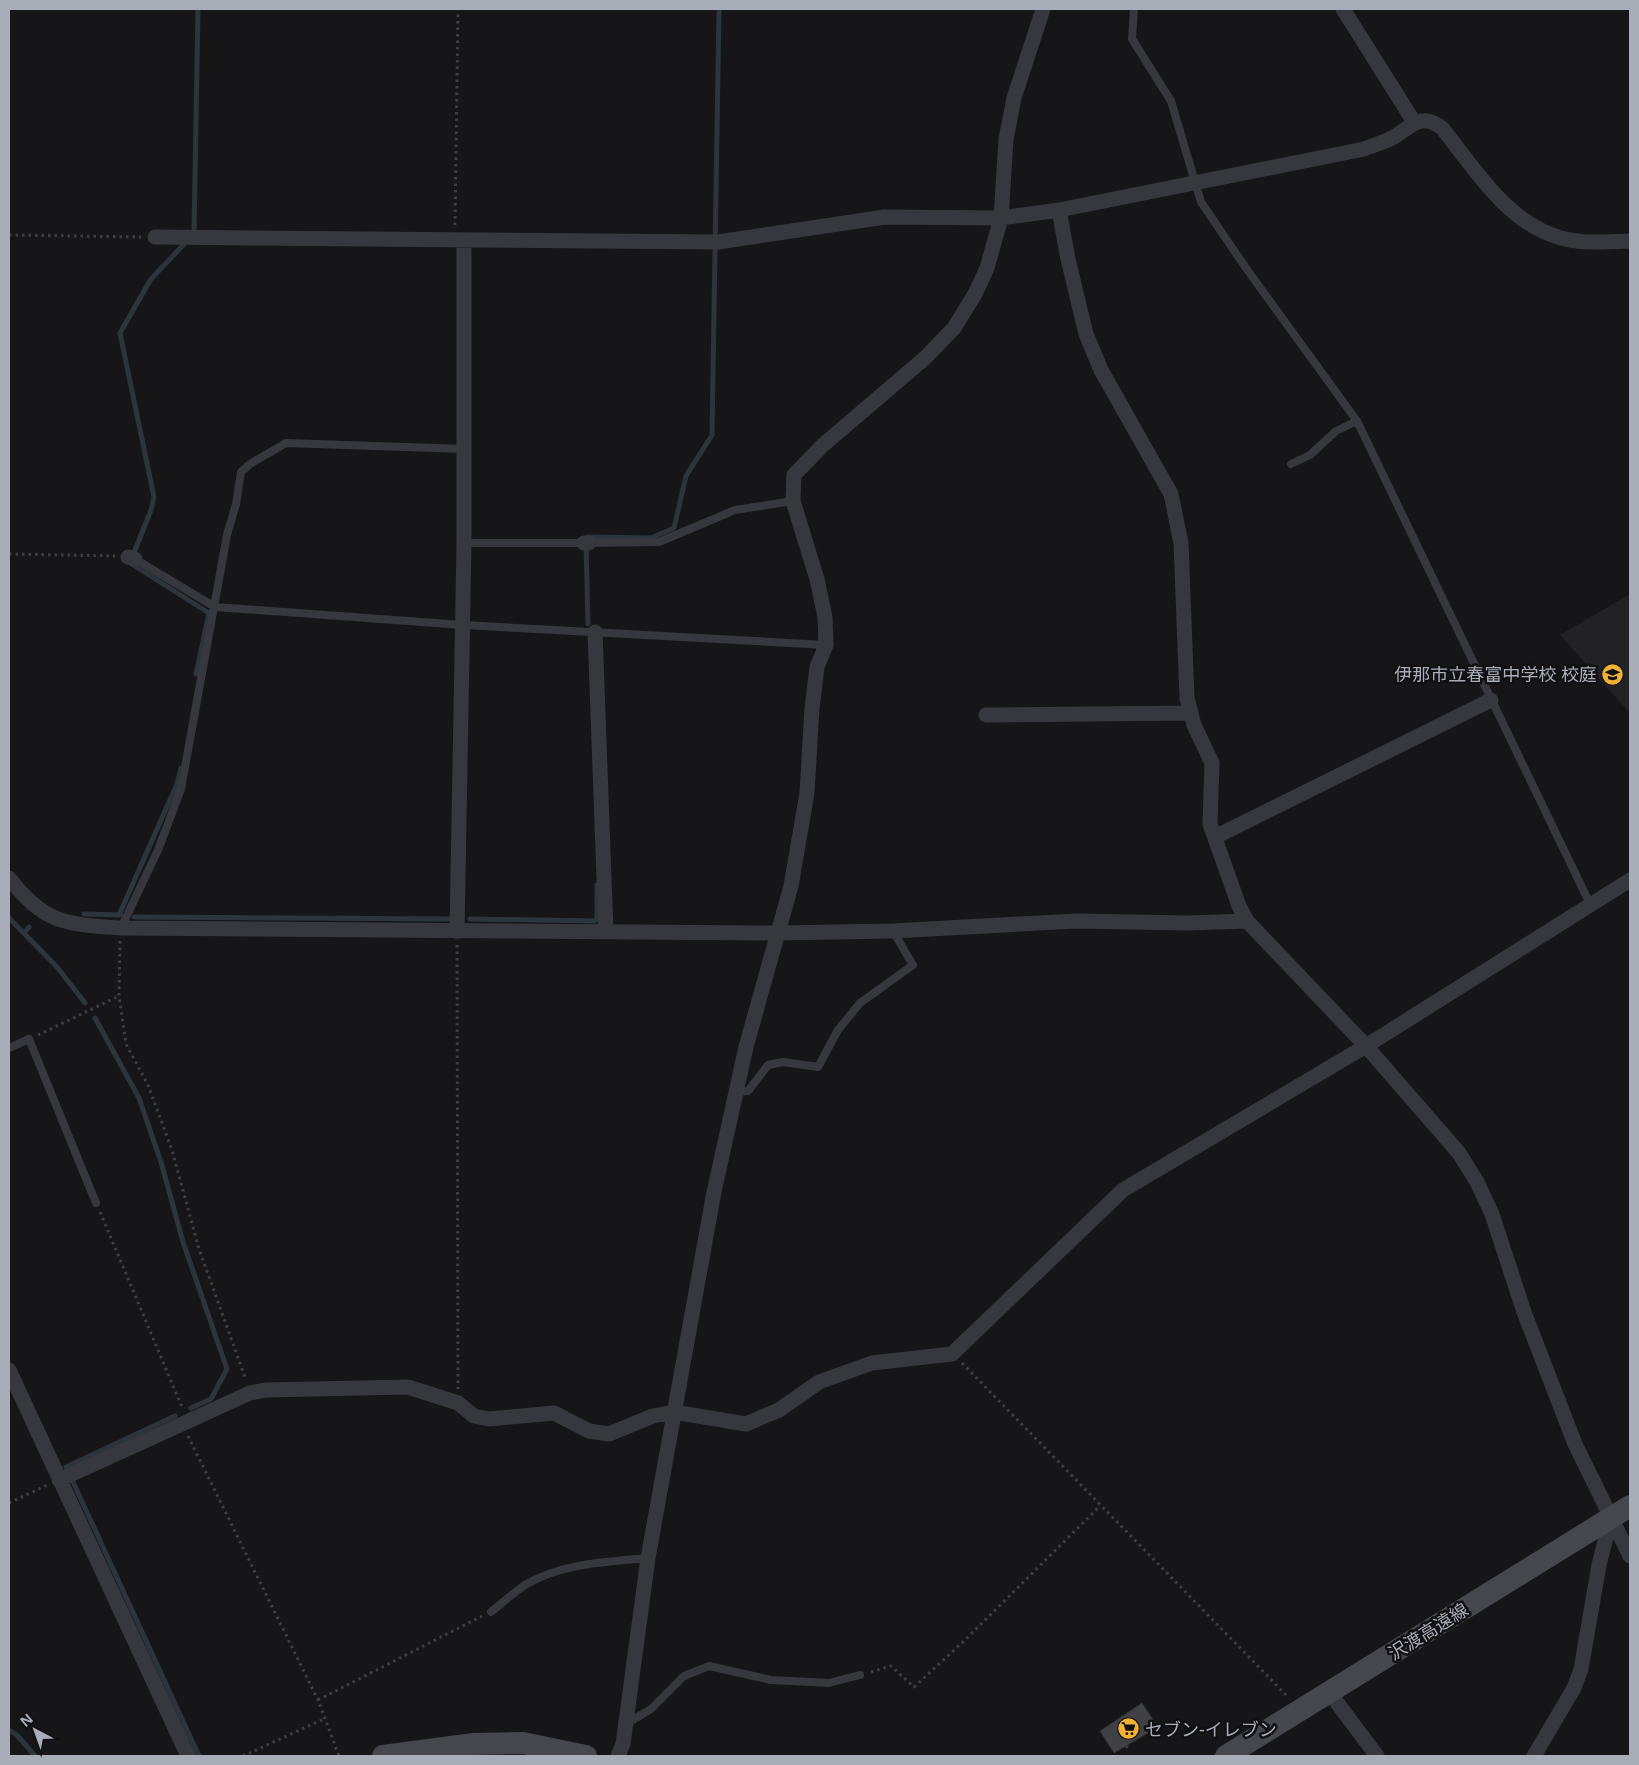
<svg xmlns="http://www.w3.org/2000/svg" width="1639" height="1765" font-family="'Noto Sans','Noto Sans JP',sans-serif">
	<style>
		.built { fill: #222225 }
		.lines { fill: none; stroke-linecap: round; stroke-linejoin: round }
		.stream { stroke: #2c353c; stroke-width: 5 }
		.building { fill: #404145; stroke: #303034 }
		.path { stroke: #3d3f44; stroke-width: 3; stroke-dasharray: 2.5 4; stroke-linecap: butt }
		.lane { stroke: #37383d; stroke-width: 8 }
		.street { stroke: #37383d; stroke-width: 15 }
		.secondary { stroke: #45474d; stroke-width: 22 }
		.labels { text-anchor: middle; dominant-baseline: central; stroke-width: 5; stroke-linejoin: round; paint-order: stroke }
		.poi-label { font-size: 18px; fill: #a8adb8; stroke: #111113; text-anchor: end }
		.street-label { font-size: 18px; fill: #a8adb8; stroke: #111113 }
	</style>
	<rect width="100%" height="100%" fill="#161618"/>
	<!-- built -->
	<path class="built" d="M1630,594V713L1560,635Z"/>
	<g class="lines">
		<!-- stream -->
		<path class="stream" d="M194,232L198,9
			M186,242L151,279L120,333L154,497L151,510L130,563L209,613L196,674
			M588,537L651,538L674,528L686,476L712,435L719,9
			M586,544L588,624
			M84,914L121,915
			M119,915L177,784L181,768
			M134,917L453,919
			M9,918L57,967L85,1003
			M470,919L595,921L597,919V885
			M24,933L29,927
			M95,1018L139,1098L161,1162L183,1242L227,1369L211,1399L191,1408
			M66,1467L175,1416
			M73,1482L199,1756
			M9,1730L17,1735L35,1756"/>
	</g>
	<!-- building -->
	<path class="building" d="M1142,1703L1158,1727L1114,1753L1100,1731Z"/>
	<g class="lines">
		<!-- path -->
		<path class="path" d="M455,225L458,9
			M9,235L141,237
			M9,554L115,556
			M120,941L119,996L126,1044L148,1085L172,1150L199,1249L246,1380
			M457,945L458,1389
			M38,1035L119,996
			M100,1212L182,1407
			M962,1363L1288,1697
			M188,1436L318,1700L339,1756
			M9,1503L47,1485
			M871,1672L891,1666L914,1687L964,1641L1100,1506
			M318,1700L482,1616
			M1126,1746L1128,1748
			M243,1756L326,1718"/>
		<!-- lane -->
		<path class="lane" d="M1134,9L1132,39L1171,101L1201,202L1248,271L1357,421L1591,906
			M1291,464L1310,455L1336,431L1357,421
			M464,543H584
			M589,543L659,542L735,510L793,501
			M135,559L215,607L463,625L826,645
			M121,928L158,850L181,789L227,535L236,504L241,472L250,464L286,443L464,449
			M9,1048L29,1039L96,1203
			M736,1092L748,1091L768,1065L783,1062L818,1067L838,1030L860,1003L913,965L893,931
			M491,1612C502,1603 513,1593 525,1585C561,1563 607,1562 648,1558
			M626,1724L651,1709L684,1676L709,1666L771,1680L829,1683L860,1675"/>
		<!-- street -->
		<path class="street" d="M1343,9L1414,122
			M1059,210L1068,259L1086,334L1101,370L1171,494L1181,543L1187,698L1194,725L1212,763L1210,824L1239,906L1247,921L1366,1046L1459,1153L1477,1182L1492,1214L1524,1312L1575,1444L1630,1556
			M155,237L718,242L885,217L1001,218L1059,210L1364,149C1374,145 1385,142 1394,137C1412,126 1421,112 1442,128C1476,170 1507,223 1561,238C1583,244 1608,242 1630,241
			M584,543H589
			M128,557L135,559
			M595,632L606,932
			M986,715L1191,713
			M1215,837L1491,700
			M9,878C45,924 65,924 121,928L776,933L893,931L1075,921L1188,923L1247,921
			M457,932L464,543V240
			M9,1370L188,1756
			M59,1480L250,1393L266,1390L408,1387L458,1403L474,1416L489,1419L554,1413L589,1431L609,1434L653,1416L674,1412L746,1424L779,1410L819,1382L872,1363L952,1354L1123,1190L1366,1046L1630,880
			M1329,1692L1377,1756
			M618,1756L623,1744L648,1558L714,1192L746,1047L791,886L807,793L812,708L817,667L826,645L825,617L817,579L793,501L794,475L823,445L925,358L954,328L975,294L987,268L1001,218L1006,139L1014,98L1043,9
			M1534,1756L1574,1688L1581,1669L1599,1565L1611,1518"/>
		<!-- secondary -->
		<path class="secondary" d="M383,1756L474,1744L523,1743L586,1756
			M1226,1756L1630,1506"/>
	</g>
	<!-- icons -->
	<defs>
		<symbol id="school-disc" viewBox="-11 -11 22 22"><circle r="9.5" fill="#f2b134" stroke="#111113"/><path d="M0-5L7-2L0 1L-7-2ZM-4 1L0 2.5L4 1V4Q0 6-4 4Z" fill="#111"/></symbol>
		<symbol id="supermarket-disc" viewBox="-11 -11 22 22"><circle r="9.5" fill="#f2b134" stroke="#111113"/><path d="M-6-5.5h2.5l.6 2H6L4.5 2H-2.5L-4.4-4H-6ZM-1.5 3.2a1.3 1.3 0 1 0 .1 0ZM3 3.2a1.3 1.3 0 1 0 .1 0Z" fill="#111"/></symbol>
	</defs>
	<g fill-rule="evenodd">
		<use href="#school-disc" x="1600" y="662" width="25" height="25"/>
		<use href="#supermarket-disc" x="1116" y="1716" width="25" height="25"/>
	</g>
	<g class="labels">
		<!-- poi labels -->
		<g class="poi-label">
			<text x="1597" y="674">伊那市立春富中学校 校庭</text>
			<text x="1145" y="1729" text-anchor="start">セブン-イレブン</text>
		</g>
		<!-- street labels -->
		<g class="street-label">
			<text transform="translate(1428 1631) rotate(-32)">沢渡高遠線</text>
		</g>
	</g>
	<!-- border -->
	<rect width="1639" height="1765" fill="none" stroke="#a8adb8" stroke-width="20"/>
	<!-- north arrow -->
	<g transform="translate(35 1730) rotate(319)" stroke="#111113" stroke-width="4" paint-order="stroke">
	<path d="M0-4L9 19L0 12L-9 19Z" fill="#a8adb8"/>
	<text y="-8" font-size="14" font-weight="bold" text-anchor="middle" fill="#a8adb8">N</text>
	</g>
</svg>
